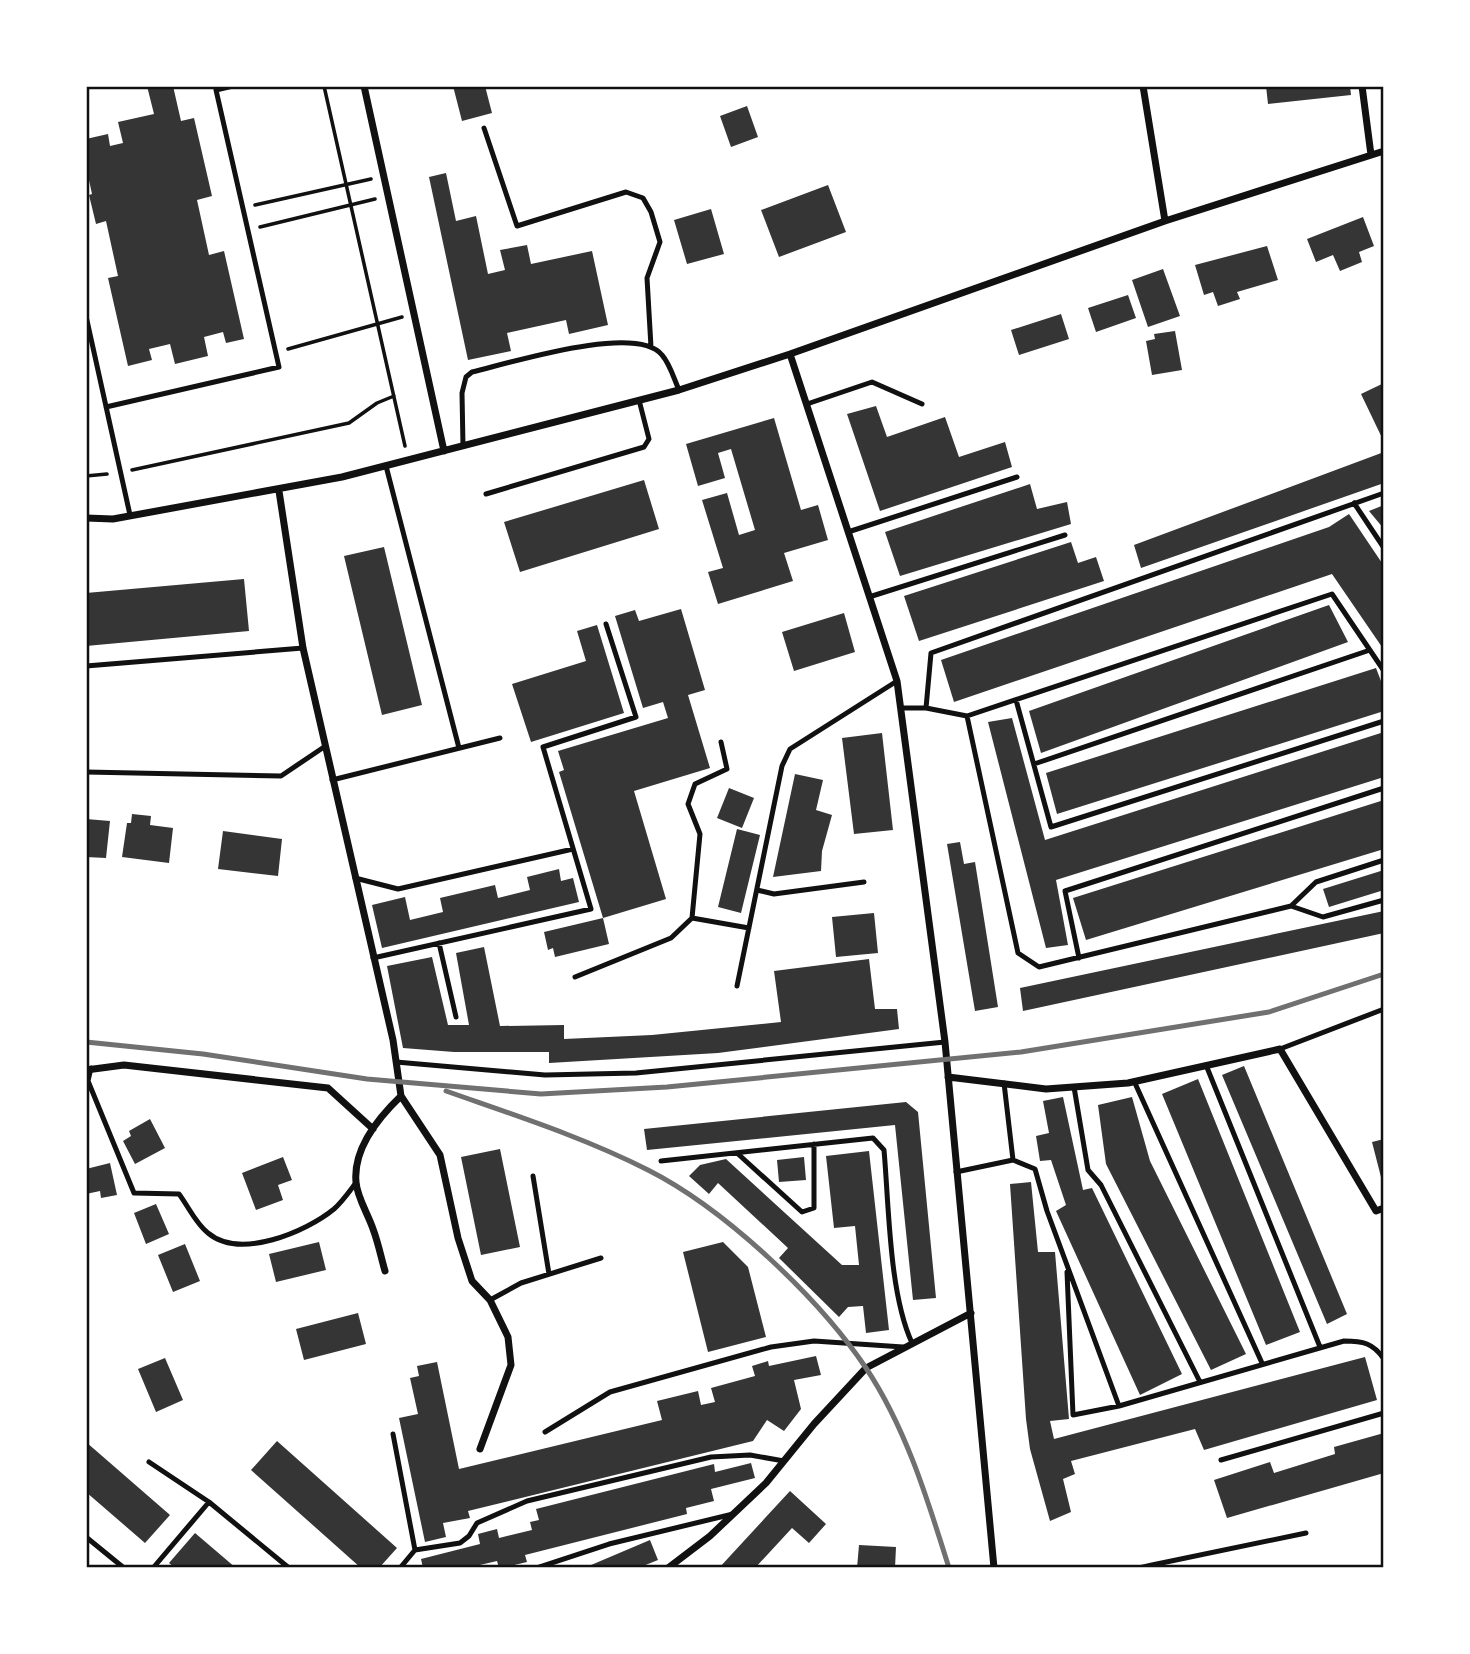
<svg xmlns="http://www.w3.org/2000/svg" width="1470" height="1654" font-family="Mulish,sans-serif">
	<style>
		.building { fill: #353535 }
		.lines { fill: none; stroke-linecap: round; stroke-linejoin: round }
		.path { stroke: #111; stroke-width: 3.5 }
		.service { stroke: #111; stroke-width: 5 }
		.minor { stroke: #111; stroke-width: 7 }
		.rail { stroke: #707070; stroke-width: 5 }
		.neatline { fill: none; stroke: #111; stroke-width: 2.5 }
	</style>
	<rect width="100%" height="100%" fill="#fff"/>
	<!-- building -->
	<path class="building" d="M147,86H173L181,121L194,118L212,196L197,200L209,255L224,251L244,339L226,343L223,332L204,337L208,356L175,364L170,344L149,349L152,360L128,366L108,278L118,276L106,221L96,224L89,195L92,194L86,166V139L108,134L110,146L123,143L118,122L154,114Z
		M453,86H485L492,113L462,121Z
		M1266,86H1350L1351,95L1268,104Z
		M747,106L758,137L731,147L720,116Z
		M446,173L456,221L476,216L488,274L505,270L500,250L527,245L531,264L592,251L608,325L569,334L566,320L507,333L511,351L468,360L429,177Z
		M828,185L846,232L779,257L761,210Z
		M711,209L724,254L687,264L674,220Z
		M1363,217L1374,246L1359,252L1362,262L1340,271L1333,255L1316,262L1307,239Z
		M1267,246L1278,280L1237,292L1240,299L1218,306L1213,292L1204,295L1195,265Z
		M1163,269L1180,316L1148,327L1132,280Z
		M1128,295L1136,318L1096,332L1088,308Z
		M1061,314L1069,339L1019,355L1011,330Z
		M1175,331L1182,370L1152,375L1146,341L1155,339L1154,334Z
		M1384,383V442L1361,394Z
		M876,406L887,437L945,417L959,457L1005,442L1012,467L880,511L847,414Z
		M774,418L801,510L818,505L828,540L784,553L793,581L718,604L708,572L723,568L702,500L727,493L739,535L755,530L731,449L718,453L725,478L698,486L686,444Z
		M1384,452V483L1141,568L1134,545Z
		M644,480L659,529L520,572L504,522Z
		M1030,484L1037,509L1067,502L1071,524L900,576L885,532Z
		M1384,505V529L1369,511Z
		M1349,514L1384,566V650L1332,574L954,702L941,660L1329,527Z
		M1071,542L1078,563L1096,557L1104,581L919,641L904,596Z
		M384,547L422,705L382,715L344,556Z
		M244,579L249,631L86,646V593Z
		M1329,605L1348,642L1041,753L1029,711Z
		M681,609L705,690L688,695L710,768L634,791L666,899L603,918L559,772L564,770L558,751L668,718L663,702L643,708L615,616L635,610L639,621Z
		M844,613L855,652L794,671L782,632Z
		M597,625L624,713L531,742L512,684L586,661L577,631Z
		M1376,668L1384,689V711L1057,814L1046,773Z
		M1012,718L1045,840L1384,732V777L1056,880L1068,945L1046,948L988,722Z
		M882,733L893,830L854,834L842,738Z
		M795,774L823,780L816,810L832,815L822,851L821,871L773,877Z
		M729,788L754,798L742,828L717,818Z
		M1384,800V849L1086,940L1073,898Z
		M132,814L151,816L150,825L173,828L169,863L122,857L127,823H131Z
		M86,819L110,821L106,858L86,857Z
		M737,829L760,835L741,913L718,907Z
		M223,831L282,839L278,876L218,869Z
		M960,842L964,864L975,862L998,1007L975,1011L947,844Z
		M559,869L561,881L573,878L579,902L382,948L372,905L405,897L410,920L443,912L440,898L495,885L498,898L530,890L527,877Z
		M1384,870V890L1329,907L1323,889Z
		M1384,911V933L1023,1011L1020,988Z
		M874,913L878,953L836,957L832,917Z
		M603,918L609,944L555,957L553,948L548,950L544,932Z
		M484,947L500,1026L564,1025V1039L652,1035L781,1022L774,971L869,959L875,1009H897L899,1029L718,1053L549,1063V1052H454L403,1048L387,966L432,957L448,1025H469L456,953Z
		M1244,1066L1347,1314L1327,1324L1222,1075Z
		M1198,1079L1300,1332L1266,1345L1162,1094Z
		M1063,1097L1083,1190L1092,1188L1182,1374L1140,1395L1056,1211L1066,1205L1051,1160L1040,1161L1036,1136L1049,1133L1043,1101Z
		M1132,1097L1150,1161L1246,1354L1211,1370L1106,1164L1098,1105Z
		M906,1102L918,1112L936,1298L913,1300L895,1125L647,1150L644,1129Z
		M150,1119L165,1148L135,1164L123,1141L131,1136L129,1131Z
		M1384,1139V1184L1383,1185L1372,1142Z
		M500,1149L520,1247L481,1255L461,1157Z
		M869,1151L889,1330L866,1333L863,1306L848,1307L839,1317L779,1258L788,1248L718,1183L709,1194L689,1176L700,1165L726,1159L842,1265H859L855,1226L834,1228L826,1156Z
		M283,1157L292,1180L278,1185L283,1200L256,1210L242,1173Z
		M804,1157L806,1180L779,1182L777,1160Z
		M110,1163L117,1195L101,1198L100,1191L86,1194V1169Z
		M1031,1182L1038,1252H1055L1069,1419L1050,1421L1054,1439L1365,1357L1377,1400L1204,1450L1195,1429L1071,1461L1075,1474L1063,1479L1071,1512L1050,1521L1030,1449L1026,1419L1010,1184Z
		M156,1204L169,1234L146,1244L134,1213Z
		M319,1242L326,1270L276,1282L269,1254Z
		M723,1242L748,1267L766,1337L708,1352L683,1252Z
		M185,1244L200,1281L173,1292L158,1255Z
		M358,1313L366,1344L304,1360L296,1329Z
		M816,1356L821,1375L794,1380L801,1409L784,1431L767,1420L753,1441L468,1511L470,1518L443,1523L446,1537L425,1542L399,1418L418,1414L410,1378L419,1376L417,1366L437,1362L459,1469L662,1420L657,1401L698,1391L701,1405L715,1402L711,1388L755,1376L752,1366L768,1361L769,1366Z
		M165,1358L183,1400L156,1412L138,1369Z
		M1384,1433V1473L1227,1518L1214,1480L1270,1462L1274,1473L1335,1454L1334,1447Z
		M277,1441L397,1548L379,1568H361L251,1470Z
		M86,1442L170,1515L145,1543L86,1492Z
		M751,1463L755,1478L711,1489L714,1501L686,1508L687,1514L525,1555L527,1562L502,1568H499L497,1561L467,1568H423L421,1559L480,1544L478,1534L497,1529L499,1538L532,1530L530,1522L539,1520L536,1509L714,1464L715,1472Z
		M790,1491L826,1524L809,1543L792,1528L755,1568H719Z
		M195,1533L236,1568H175L169,1563Z
		M650,1540L658,1560L638,1568H584Z
		M859,1545L896,1547L895,1568H857Z"/>
	<g class="lines">
		<!-- path -->
		<path class="path" d="M324,86L405,446
			M255,205L371,179
			M260,227L375,199
			M288,349L402,317
			M132,470L349,423L377,403L394,396
			M86,476L107,474"/>
		<!-- service -->
		<path class="service" d="M484,128L517,226L626,192L643,198L651,212L660,242L647,278L651,347
			M86,316L130,515
			M807,404L872,382L922,404
			M106,407L279,367L216,90L233,86
			M463,446L462,393L466,377L472,372C510,363 636,323 662,355C670,364 674,379 679,390
			M386,466L459,748
			M486,494L644,447L649,439L639,400
			M1354,503L1384,548
			M848,532L1017,477
			M869,597L1065,535
			M86,666L303,648
			M1016,700L1051,827L1384,721
			M901,708H926L967,716L1332,594L1384,671
			M926,708L931,653L1384,493
			M967,716L1018,953L1039,967L1291,906L1316,882L1384,860
			M1034,764L1370,650
			M86,772L281,776L324,747
			M332,780L500,738
			M355,878L398,889L573,849
			M757,890L774,894L864,882
			M1291,906L1323,917L1384,900
			M692,918L700,834L688,804L695,784L727,769L721,742
			M439,943L456,1017
			M373,958L591,909L543,747L636,717L606,624
			M1079,958L1065,891L1384,788
			M575,977L671,938L692,918L749,928
			M737,986L782,766L790,749L897,681
			M1280,1049L1384,1009
			M396,1062L545,1075L636,1073L945,1042
			M1206,1065L1320,1347
			M91,1068L88,1081L134,1193L179,1194C188,1206 196,1224 208,1233C240,1260 306,1232 334,1209C342,1202 349,1192 355,1184
			M1134,1081L1262,1363
			M1004,1083L1013,1160
			M1074,1087L1088,1170L1101,1185L1200,1382
			M737,1153L802,1212L814,1208V1144
			M661,1161L873,1138L884,1150C889,1206 889,1293 912,1343
			M956,1172L1013,1160L1035,1169L1047,1211L1119,1406L1344,1341C1363,1341 1373,1343 1384,1359
			M533,1176L549,1274
			M1067,1272L1073,1415L1119,1406
			M490,1300L521,1283L601,1258
			M545,1432L610,1392L771,1347L814,1341L903,1347
			M393,1434L415,1550L400,1568
			M1221,1460L1384,1413
			M149,1462L209,1502
			M86,1537L124,1568
			M415,1550L460,1543L469,1536L477,1523L527,1501L711,1457L750,1455L784,1461
			M1152,1565L1306,1533
			M153,1568L209,1502L289,1568
			M536,1568L609,1544L733,1514
			M1139,1568L1152,1565L1157,1568"/>
		<!-- minor -->
		<path class="minor" d="M364,86L444,451
			M1143,86L1165,221
			M1362,86L1371,155
			M790,354L897,681L945,1042L994,1568
			M279,491L303,648L393,1040L401,1096L440,1155L458,1238L472,1281L490,1300L508,1337L511,1365L480,1449
			M86,518L113,519L342,477L679,390L790,354L1165,221L1384,151
			M86,1070L124,1065L328,1088L373,1129
			M948,1077L1046,1089L1128,1083L1280,1049L1376,1211L1384,1208
			M385,1271C381,1257 378,1242 373,1229C368,1214 357,1197 356,1182C353,1149 378,1118 401,1096
			M668,1568L710,1536L766,1483L814,1424L866,1368L971,1313"/>
		<!-- rail -->
		<path class="rail" d="M86,1042L203,1054L367,1079L541,1094L667,1087L1021,1052L1269,1012L1384,974
			M446,1091C514,1115 583,1137 648,1170C725,1209 818,1297 866,1368C906,1428 928,1501 949,1568"/>
	</g>
	<!-- border -->
	<rect width="1470" height="1654" fill="none" stroke="#ffffff" stroke-width="175"/>
	<rect x="88" y="88" width="1294" height="1478" class="neatline"/>
</svg>
